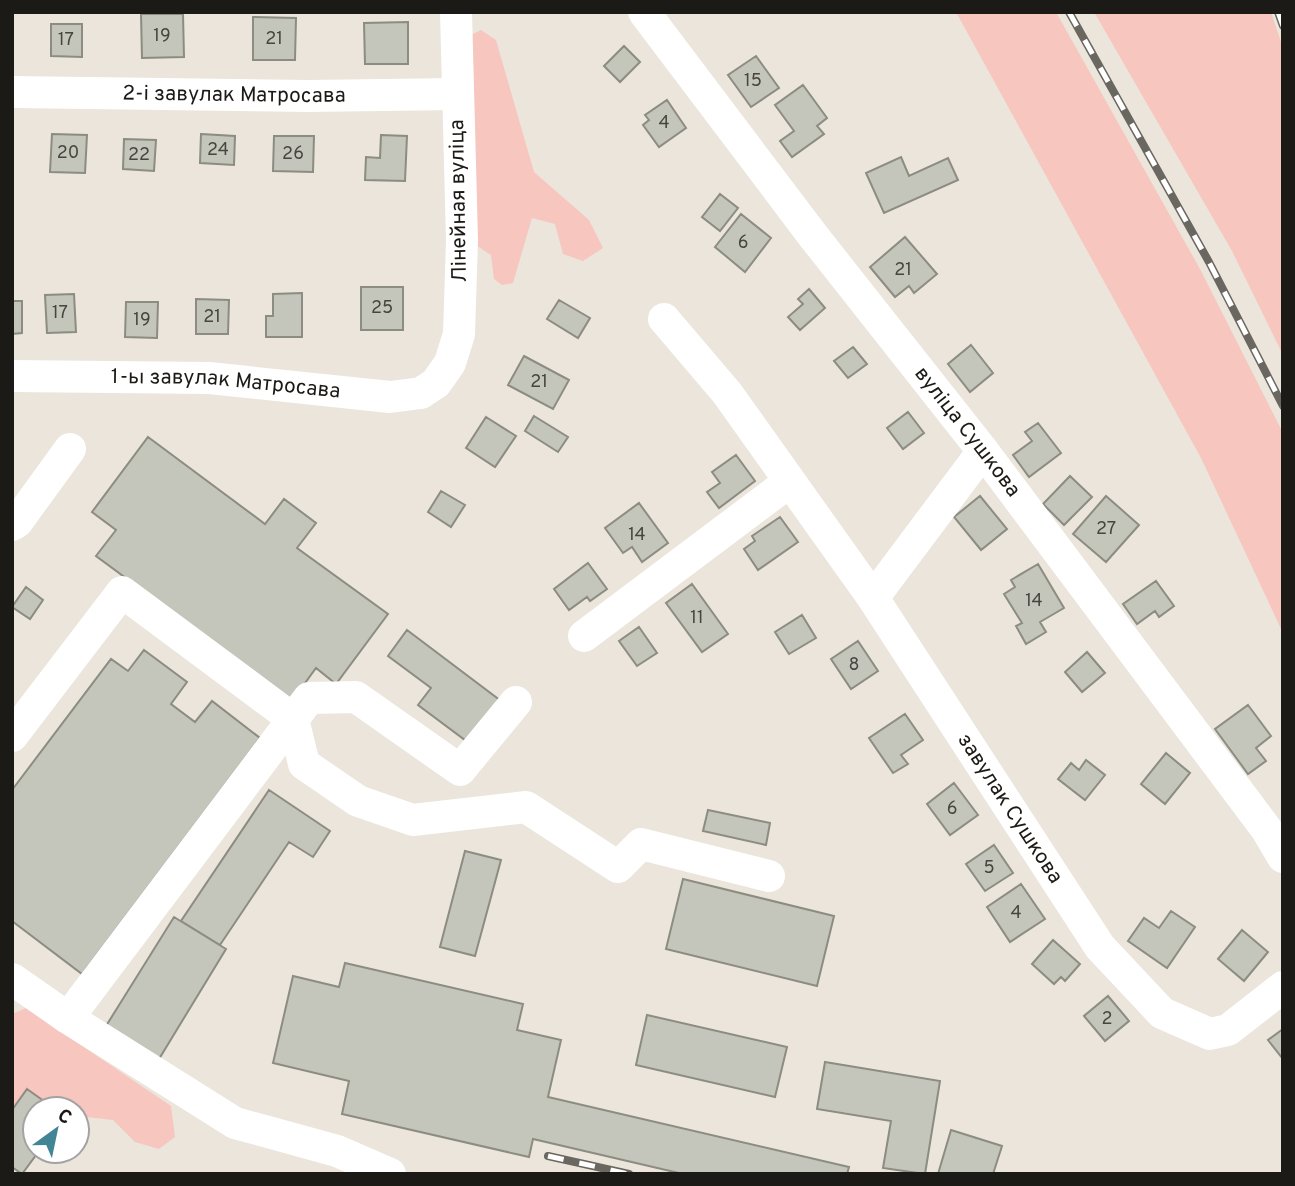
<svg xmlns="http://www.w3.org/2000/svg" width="1295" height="1186" font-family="Overpass,sans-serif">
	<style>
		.green { fill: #f7c6bf }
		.building { fill: #c5c6bb; stroke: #8c8c82; stroke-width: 2 }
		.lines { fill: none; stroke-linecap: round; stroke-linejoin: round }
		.minor { stroke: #fff; stroke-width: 32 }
		.rail-casing { stroke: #6a6660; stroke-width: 8 }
		.rail { stroke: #fff; stroke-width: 5; stroke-dasharray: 16; stroke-linecap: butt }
		.labels { text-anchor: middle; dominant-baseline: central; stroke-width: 7; stroke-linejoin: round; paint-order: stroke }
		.number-label { font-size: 18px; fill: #46453f }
		.street-label { font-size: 21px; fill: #1c1a16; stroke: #fff }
	</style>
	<rect width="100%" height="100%" fill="#ebe5db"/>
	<!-- green -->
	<path class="green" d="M956,12H1056L1200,269L1283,433V633L1201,458Z
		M1094,12H1271L1283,48V355L1232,251Z
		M481,30L496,40L534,172L589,220L603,248L583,261L563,254L555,224L532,218L513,283L502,285L494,279L491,255L468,240L467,37Z
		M26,1008L171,1106L175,1137L159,1149L135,1142L113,1120L77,1116V1109H55L27,1090L12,1110V1014Z"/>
	<!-- building -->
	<path class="building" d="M141,14H183L184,57L142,58Z
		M253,17L296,18L295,60H253Z
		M408,22V64H365L364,23Z
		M51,24H82V57L51,56Z
		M624,46L640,62L620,82L604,66Z
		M756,56L779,88L751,107L728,75Z
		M803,85L827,118L817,126L824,134L792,157L780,141L794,131L775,105Z
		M667,100L686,128L659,147L643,125L649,120L645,115Z
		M52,134L87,135L85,173L50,172Z
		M201,134L235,136L234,165L200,163Z
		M381,135L407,136L405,181L365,180L366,157L380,158Z
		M274,136H314L313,172L273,171Z
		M124,139L156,140L154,171L123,169Z
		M901,157L909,176L948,158L958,180L884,213L866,173Z
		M720,194L738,208L720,231L702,217Z
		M741,214L771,238L745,272L715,247Z
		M905,237L937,274L914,293L909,286L895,297L870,267Z
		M361,287H403V330H361Z
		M809,289L825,308L800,330L788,317L803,304L798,299Z
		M302,293V337H266V316H273V294Z
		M74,294L76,332L47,333L45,295Z
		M196,299L229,300L228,334H196Z
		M559,300L590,318L578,338L547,319Z
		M12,301H22V333L12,334Z
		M126,302H158L157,338L125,337Z
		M971,345L993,373L970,392L948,364Z
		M853,347L867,364L848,378L834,361Z
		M524,356L569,380L553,409L508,385Z
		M908,412L924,433L903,449L887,428Z
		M534,416L568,437L558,452L525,431Z
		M486,417L516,436L495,467L466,448Z
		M1038,423L1061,453L1029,477L1013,455L1032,441L1025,432Z
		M148,437L265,524L284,499L316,523L297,548L388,614L336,684L316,668L292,701L96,556L116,530L92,512Z
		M736,455L755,481L719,508L707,492L720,483L712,472Z
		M1070,476L1092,497L1064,525L1043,504Z
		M441,491L465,505L451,527L428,512Z
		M980,496L1007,529L981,550L954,517Z
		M1106,496L1139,525L1106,562L1073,534Z
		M639,503L668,543L642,562L632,547L623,553L605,528Z
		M780,517L798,542L758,570L744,549L755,541L752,536Z
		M588,563L607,589L590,601L587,597L569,610L554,589Z
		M1038,564L1064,608L1040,622L1046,632L1026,644L1016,626L1022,623L1004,594L1015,587L1011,580Z
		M1156,581L1174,606L1159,617L1155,611L1137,624L1123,604Z
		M692,584L728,634L702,652L666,603Z
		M26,587L43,600L30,619L12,607Z
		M802,615L816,638L789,654L775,632Z
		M639,627L657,653L637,666L619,641Z
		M407,630L501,701L469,743L418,705L431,688L388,656Z
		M858,641L878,671L851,689L831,659Z
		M144,650L187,682L171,704L195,722L212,701L260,738L82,974L12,921V790L111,659L128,671Z
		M1087,652L1105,673L1082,692L1065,672Z
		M1248,705L1271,736L1256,748L1266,761L1248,774L1215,729Z
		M905,714L923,740L901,755L908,764L893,773L869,738Z
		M1166,753L1190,773L1165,804L1141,784Z
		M1086,760L1105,775L1085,800L1058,779L1071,763L1079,770Z
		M954,783L978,815L950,835L927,804Z
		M269,790L330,831L313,857L289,842L220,945L181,921Z
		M708,810L770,823L766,845L703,831Z
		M994,845L1013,873L985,891L966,864Z
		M465,851L501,860L475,956L440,947Z
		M683,879L834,916L817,986L666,949Z
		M1021,884L1045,919L1010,942L987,907Z
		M1171,911L1195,927L1167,968L1128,941L1144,918L1159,928Z
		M174,917L226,949L159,1059L106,1026Z
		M1242,930L1268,952L1244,981L1218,959Z
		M1053,940L1080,964L1065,981L1061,977L1054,984L1032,964Z
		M345,963L523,1004L517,1030L561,1040L548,1097L849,1167L847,1174H683L533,1139L529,1157L342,1114L349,1081L273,1063L293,976L339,987Z
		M1108,996L1129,1021L1105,1041L1084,1016Z
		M647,1015L787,1047L775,1097L636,1065Z
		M1283,1029V1059L1268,1040Z
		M825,1062L940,1081L925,1174L883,1168L891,1121L817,1109Z
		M27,1089L55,1109H35V1151H39L22,1174L12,1167V1110Z
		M951,1130L1002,1146L993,1174H938Z"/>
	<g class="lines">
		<!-- minor -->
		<g class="minor">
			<path id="s1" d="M644,12L814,237L983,451L1267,830L1283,857"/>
			<path id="s2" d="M12,92L308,96L457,94"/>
			<path id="s3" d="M664,319L727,393L873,598L1100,947L1162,1013L1210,1034L1228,1030L1283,987"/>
			<path id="s4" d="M12,376L209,378L390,397L421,393L436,383L450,363L459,334L462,240L456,12"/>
			<path d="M12,525L17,522L70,449"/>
			<path d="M873,598L983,451"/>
			<path d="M584,636L789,482"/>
			<path d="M12,736L122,592L293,719L304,764L358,801L413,820L526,807L618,867L641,844L769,876"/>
			<path d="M12,979L68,1018L235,1123L337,1151L390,1174"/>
			<path d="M68,1018L309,698L356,697L460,770L516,702"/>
		</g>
		<defs>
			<path id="rail" d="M1069,12L1209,262L1283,406
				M1278,12L1283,26
				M548,1156L629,1174"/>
		</defs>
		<!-- rail casing -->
		<use href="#rail" class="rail-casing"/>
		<!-- rail -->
		<use href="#rail" class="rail"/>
	</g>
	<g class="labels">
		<!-- number labels -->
		<g class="number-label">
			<text x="162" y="36">19</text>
			<text x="274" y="39">21</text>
			<text x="66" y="40">17</text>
			<text x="753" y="81">15</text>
			<text x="664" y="123">4</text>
			<text x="218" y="150">24</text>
			<text x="68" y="153">20</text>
			<text x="293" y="154">26</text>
			<text x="139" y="155">22</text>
			<text x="743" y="243">6</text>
			<text x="903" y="270">21</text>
			<text x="382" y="308">25</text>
			<text x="60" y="313">17</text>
			<text x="212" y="317">21</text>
			<text x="142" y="320">19</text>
			<text x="539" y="382">21</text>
			<text x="1106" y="529">27</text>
			<text x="637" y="535">14</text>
			<text x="1034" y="601">14</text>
			<text x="697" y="618">11</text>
			<text x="854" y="665">8</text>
			<text x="952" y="809">6</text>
			<text x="989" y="868">5</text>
			<text x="1016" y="913">4</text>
			<text x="1107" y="1019">2</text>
		</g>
		<!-- street labels -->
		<g class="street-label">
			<text stroke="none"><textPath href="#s2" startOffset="222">2-і завулак Матросава</textPath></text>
			<text transform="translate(459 201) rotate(-91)">Лінейная вуліца</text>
			<text stroke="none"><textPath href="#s4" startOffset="214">1-ы завулак Матросава</textPath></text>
			<text stroke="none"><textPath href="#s1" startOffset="530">вуліца Сушкова</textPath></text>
			<text stroke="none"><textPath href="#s3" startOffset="600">завулак Сушкова</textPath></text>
		</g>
	</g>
	<!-- border -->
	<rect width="1295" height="1186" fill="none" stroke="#1c1a16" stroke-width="28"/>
	<!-- north arrow -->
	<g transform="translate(56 1130) rotate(33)"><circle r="33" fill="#ffffff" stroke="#a4a3a2" stroke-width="2"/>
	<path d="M0-5L12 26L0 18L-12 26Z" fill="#428595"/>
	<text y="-10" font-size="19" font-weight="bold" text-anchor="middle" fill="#1c1a16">С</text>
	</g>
</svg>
